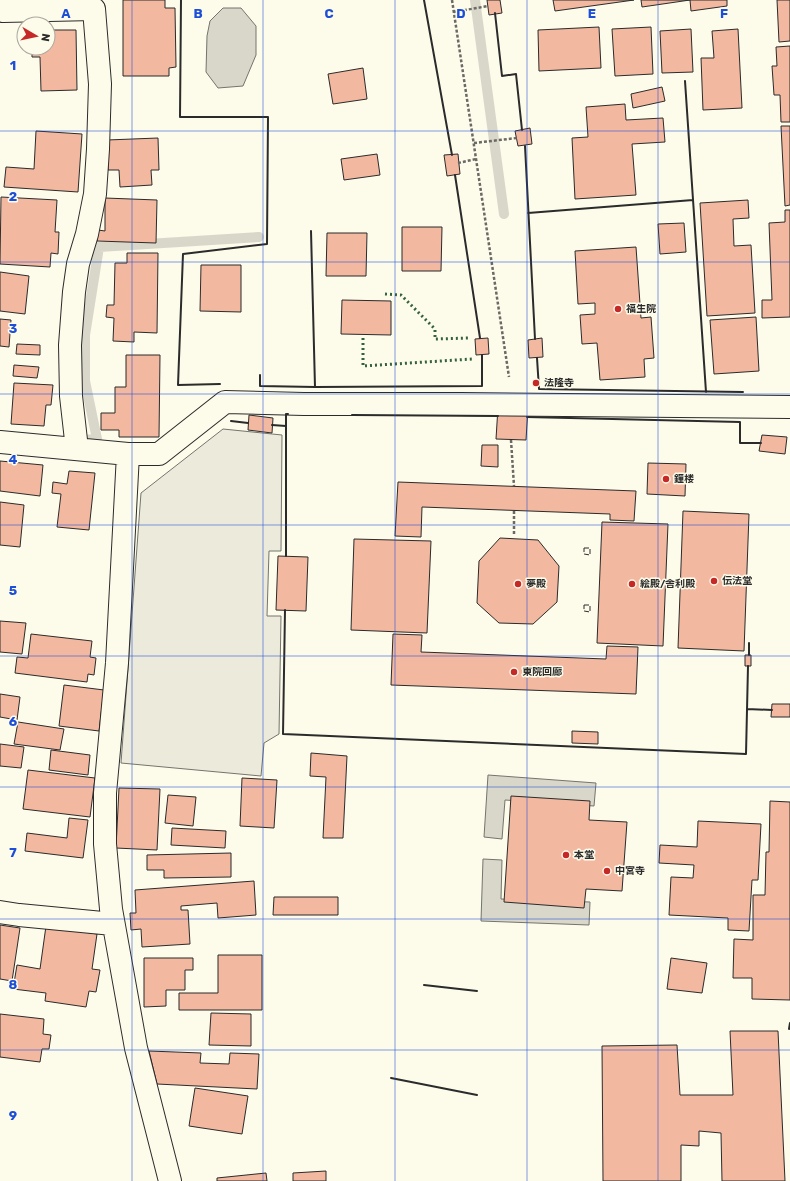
<svg xmlns="http://www.w3.org/2000/svg" width="790" height="1181" font-family="Rubik,'Noto Sans JP',sans-serif">
	<style>
		.green { fill: #ecebdb; stroke: #74746e }
		.water { fill: #d8d7c9; stroke: #74746e }
		.lines { fill: none; stroke-linecap: round; stroke-linejoin: round }
		.stream { stroke: #d8d7c9; stroke-width: 10 }
		.building { fill: #f2b8a0; stroke: #2b2b2b }
		.minor-casing { stroke: #2b2b2b; stroke-width: 24 }
		.path { stroke: #6a6964; stroke-width: 2.5; stroke-dasharray: 3 2; stroke-linecap: butt }
		.minor { stroke: #fdfbea; stroke-width: 22 }
		.hedge { stroke: #34623c; stroke-width: 3; stroke-dasharray: 2 3; stroke-linecap: butt }
		.fence { stroke: #2b2b2b; stroke-width: 1; stroke-dasharray: 5 2; stroke-linecap: butt }
		.wall { stroke: #2b2b2b; stroke-width: 2 }
		.grid { fill: none; stroke: #1d4ed8; stroke-width: 1; stroke-opacity: 0.55 }
		.poi-dot { fill: #c62828; stroke: #fdfbea; stroke-width: 1.5 }
		.labels { text-anchor: middle; dominant-baseline: central; stroke-width: 3; stroke-linejoin: round; paint-order: stroke }
		.poi-label { font-size: 10px; font-weight: bold; fill: #2b2b2b; stroke: #fdfbea; text-anchor: start }
		.grid-label { font-size: 13px; text-anchor: middle; font-weight: bold; fill: #1d4ed8; stroke: #fdfbea; stroke-width: 3; stroke-linejoin: round; paint-order: stroke }
	</style>
	<rect width="100%" height="100%" fill="#fdfbea"/>
	<!-- green -->
	<path class="green" d="M223,429L282,435L281,551H269L267,616H281L279,734L264,743L261,776L121,763L141,493Z"/>
	<!-- water -->
	<path class="water" d="M223,8H241L256,26V55L243,86L218,88L206,72L207,36L210,21Z
		M488,775L596,783L594,806L505,800L502,839L484,837Z
		M483,859L502,860L501,899L590,902L589,925L481,921Z"/>
	<g class="lines">
		<!-- stream -->
		<path class="stream" d="M475,0L504,214
			M76,440L97,439L85,381V335L99,247L259,237"/>
	</g>
	<!-- building -->
	<path class="building" d="M123,0H165V8H175L176,67L169,68V76H123Z
		M487,0H500L502,13L489,15Z
		M553,0H634L555,11Z
		M641,0H727V6L691,11L690,0L642,7Z
		M777,0H790V41L779,42Z
		M599,27L601,68L539,71L538,30Z
		M651,27L653,74L615,76L612,29Z
		M691,29L693,72L662,73L660,31Z
		M738,29L742,108L703,110L701,58H714L712,31Z
		M48,30H76L77,90L41,91L40,57H32V48H48Z
		M790,46V122H781L780,95H774L772,66H777L776,47Z
		M363,68L367,99L333,104L328,74Z
		M662,87L665,101L633,108L631,94Z
		M625,104L626,120L663,118L665,142L632,144L636,195L575,199L572,138L588,137L586,107Z
		M781,126H790V205L785,206Z
		M530,128L532,144L518,146L515,131Z
		M36,131L82,134L78,192L4,187L6,167L34,169Z
		M158,138L159,170H151L152,185L120,187L119,170H108L107,140Z
		M377,154L380,175L344,180L341,159Z
		M458,154L460,174L447,176L444,155Z
		M1,197L57,200L55,232H59L58,254L51,253L50,267L0,264Z
		M105,198L157,200L156,243L97,241L98,230L105,231Z
		M748,200L749,218L733,219L734,246L751,245L755,313L707,316L700,203Z
		M785,210H790V317L762,318V300H772L769,223L785,222Z
		M684,223L686,252L660,254L658,224Z
		M402,227H442L441,271H402Z
		M327,233H367L366,276H326Z
		M636,247L641,318L651,317L654,358L644,359L645,377L600,380L597,343L582,344L580,315L595,314V303L578,304L575,251Z
		M127,253H158L157,333L134,332V342L113,341L114,318L106,317L107,305H114L115,263H127Z
		M201,265H241V312L200,311Z
		M0,272L29,276L25,314L0,311Z
		M342,300L391,301V335L341,334Z
		M756,317L759,371L714,374L710,320Z
		M0,319L11,320L9,347L0,346Z
		M488,338L489,354L476,355L475,339Z
		M542,338L543,357L529,358L528,340Z
		M17,344L40,345V355L16,354Z
		M126,355H160L159,437H119V430H101V413H115V387H126Z
		M14,365L39,367L37,378L13,376Z
		M14,383L53,385L51,405H46L44,426L11,424Z
		M498,407L528,408L526,440L496,439Z
		M249,415L273,418L272,433L248,430Z
		M762,435L787,437L785,454L759,451Z
		M482,445H498V467L481,466Z
		M0,461L43,465L40,496L0,491Z
		M648,463L686,464L685,496L647,494Z
		M69,471L95,473L89,530L57,527L61,494L52,493L53,482L67,484Z
		M398,482L636,491L634,521L610,520V514L422,507L421,537L395,536Z
		M0,502L24,505L20,547L0,545Z
		M683,511L749,514L744,651L678,648Z
		M602,522L668,524L663,646L597,643Z
		M500,538L538,540L559,566L557,602L533,624L499,623L477,603L479,561Z
		M354,539L431,541L427,633L351,630Z
		M278,556L308,557L306,611L276,610Z
		M0,621L26,623L22,654L0,652Z
		M31,634L92,641L90,657L96,658L94,675L88,674L87,682L15,673L17,657L28,658Z
		M393,634L422,635L421,652L606,659L607,646L638,647L636,694L391,685Z
		M745,655H751V666H745Z
		M64,685L104,690L99,731L59,726Z
		M0,694L20,697L17,720L0,717Z
		M772,704H790V717H771Z
		M18,722L64,729L60,750L14,744Z
		M572,731L598,732V744L572,743Z
		M0,744L24,747L21,768L0,766Z
		M51,750L90,755L88,775L49,770Z
		M311,753L347,756L343,838H323L326,777L310,776Z
		M28,770L95,778L90,817L23,809Z
		M242,778L277,780L274,828L240,826Z
		M119,788L160,789L157,850L116,848Z
		M168,795L196,797L193,826L165,823Z
		M511,796L590,801L589,820L627,822L622,891L586,889L584,908L504,902Z
		M770,801L790,802V1000L752,999V978H733L734,939L753,940V895H765L766,852H769Z
		M69,818L88,820L83,858L25,851L27,833L67,838Z
		M698,821L761,824L758,880H752L749,931L728,930V918L669,915L671,877L693,878L694,865L659,863L660,845L697,847Z
		M172,828L226,831L225,848L171,845Z
		M231,853V877L164,878V870H147V855Z
		M254,881L256,915L218,918L217,903L181,906V910H188L190,944L142,947L141,929L131,930L130,913H136L135,890Z
		M274,897H338V915H273Z
		M0,925L20,928L12,981L0,979Z
		M46,926L97,934L92,969L100,970L96,992L89,991L86,1007L45,1001L46,993L13,989L17,965L40,969Z
		M218,955H262V1010H179V993H218Z
		M144,958H193V970H185V990H166V1006L144,1007Z
		M671,958L707,963L702,993L667,989Z
		M211,1013L251,1014V1046L209,1045Z
		M0,1014L44,1019L43,1034L51,1035L49,1049H42L40,1062L0,1057Z
		M730,1031H778L785,1181H722L721,1133L699,1131V1146L681,1145V1181H603L602,1046L677,1045L680,1095H733Z
		M149,1051L201,1053L200,1063L229,1064L230,1053L259,1054L257,1089L157,1084Z
		M195,1088L248,1096L242,1134L189,1126Z
		M326,1171V1181H293V1173Z
		M266,1173L267,1181H217V1178Z"/>
	<g class="lines">
		<defs>
			<path id="minor" d="M4,0L3,11L94,9L100,84L98,149L95,194L87,234L78,264L74,292L70,345L71,396L77,449
				M0,442L128,454H159L225,402L304,404H460L790,407
				M128,454L117,663L105,793V844L111,909L136,1048L170,1181
				M0,912L19,915L113,924"/>
		</defs>
		<!-- minor casing -->
		<use href="#minor" class="minor-casing"/>
		<!-- path -->
		<path class="path" d="M452,0L509,377
			M454,12L488,6
			M474,143L517,138
			M458,163L476,159
			M511,440L514,486
			M514,534V510"/>
		<!-- minor -->
		<use href="#minor" class="minor"/>
		<!-- hedge -->
		<path class="hedge" d="M385,294L401,295L435,329V339L470,338
			M363,338V366L472,359"/>
		<!-- fence -->
		<path class="fence" d="M584,548H590V555L584,554Z
			M584,605H590V612L584,611Z"/>
		<!-- wall -->
		<path class="wall" d="M181,0L180,117H268L267,244L183,254L178,385L220,384
			M424,0L452,155
			M495,13L502,76L516,74L522,130
			M685,81L706,392
			M525,146L535,339
			M455,175L480,338
			M528,213L693,200
			M311,231L315,387
			M537,358L539,389L743,392
			M260,375V386L315,387L482,386V355
			M352,415L498,416
			M527,417L740,422V443H761
			M231,421L248,423
			M272,425L286,426
			M286,556V414H288
			M285,610L283,734L746,754L748,666
			M749,655V643
			M747,709L772,710
			M424,985L477,991
			M789,1029L790,1023
			M391,1078L477,1095"/>
	</g>
	<!-- grid -->
	<path class="grid" d="M132,0V1181M263,0V1181M395,0V1181M527,0V1181M658,0V1181M0,131H790M0,262H790M0,394H790M0,525H790M0,656H790M0,787H790M0,919H790M0,1050H790"/>
	<!-- markers -->
	<g class="poi-dot">
		<circle cx="618" cy="309" r="4"/>
		<circle cx="536" cy="383" r="4"/>
		<circle cx="666" cy="479" r="4"/>
		<circle cx="714" cy="581" r="4"/>
		<circle cx="518" cy="584" r="4"/>
		<circle cx="632" cy="584" r="4"/>
		<circle cx="514" cy="672" r="4"/>
		<circle cx="566" cy="855" r="4"/>
		<circle cx="607" cy="871" r="4"/>
	</g>
	<g class="labels">
		<!-- poi labels -->
		<g class="poi-label">
			<text x="626" y="309">福生院</text>
			<text x="544" y="383">法隆寺</text>
			<text x="674" y="479">鐘楼</text>
			<text x="722" y="581">伝法堂</text>
			<text x="526" y="584">夢殿</text>
			<text x="640" y="584">絵殿/舎利殿</text>
			<text x="522" y="672">東院回廊</text>
			<text x="574" y="855">本堂</text>
			<text x="615" y="871">中宮寺</text>
		</g>
	</g>
	<g class="grid-label">
		<text x="66" y="18">A</text>
		<text x="198" y="18">B</text>
		<text x="329" y="18">C</text>
		<text x="461" y="18">D</text>
		<text x="592" y="18">E</text>
		<text x="724" y="18">F</text>
		<text x="13" y="70">1</text>
		<text x="13" y="201">2</text>
		<text x="13" y="333">3</text>
		<text x="13" y="464">4</text>
		<text x="13" y="595">5</text>
		<text x="13" y="726">6</text>
		<text x="13" y="857">7</text>
		<text x="13" y="989">8</text>
		<text x="13" y="1120">9</text>
	</g>
	<!-- north arrow -->
	<g transform="translate(36 36) rotate(99)"><circle r="19" fill="#fdfbea" stroke="#a9a89e"/>
	<path d="M0-3L7 15L0 10L-7 15Z" fill="#c62828"/>
	<text y="-6" font-size="11" font-weight="bold" text-anchor="middle" fill="#2b2b2b">N</text>
	</g>
</svg>
